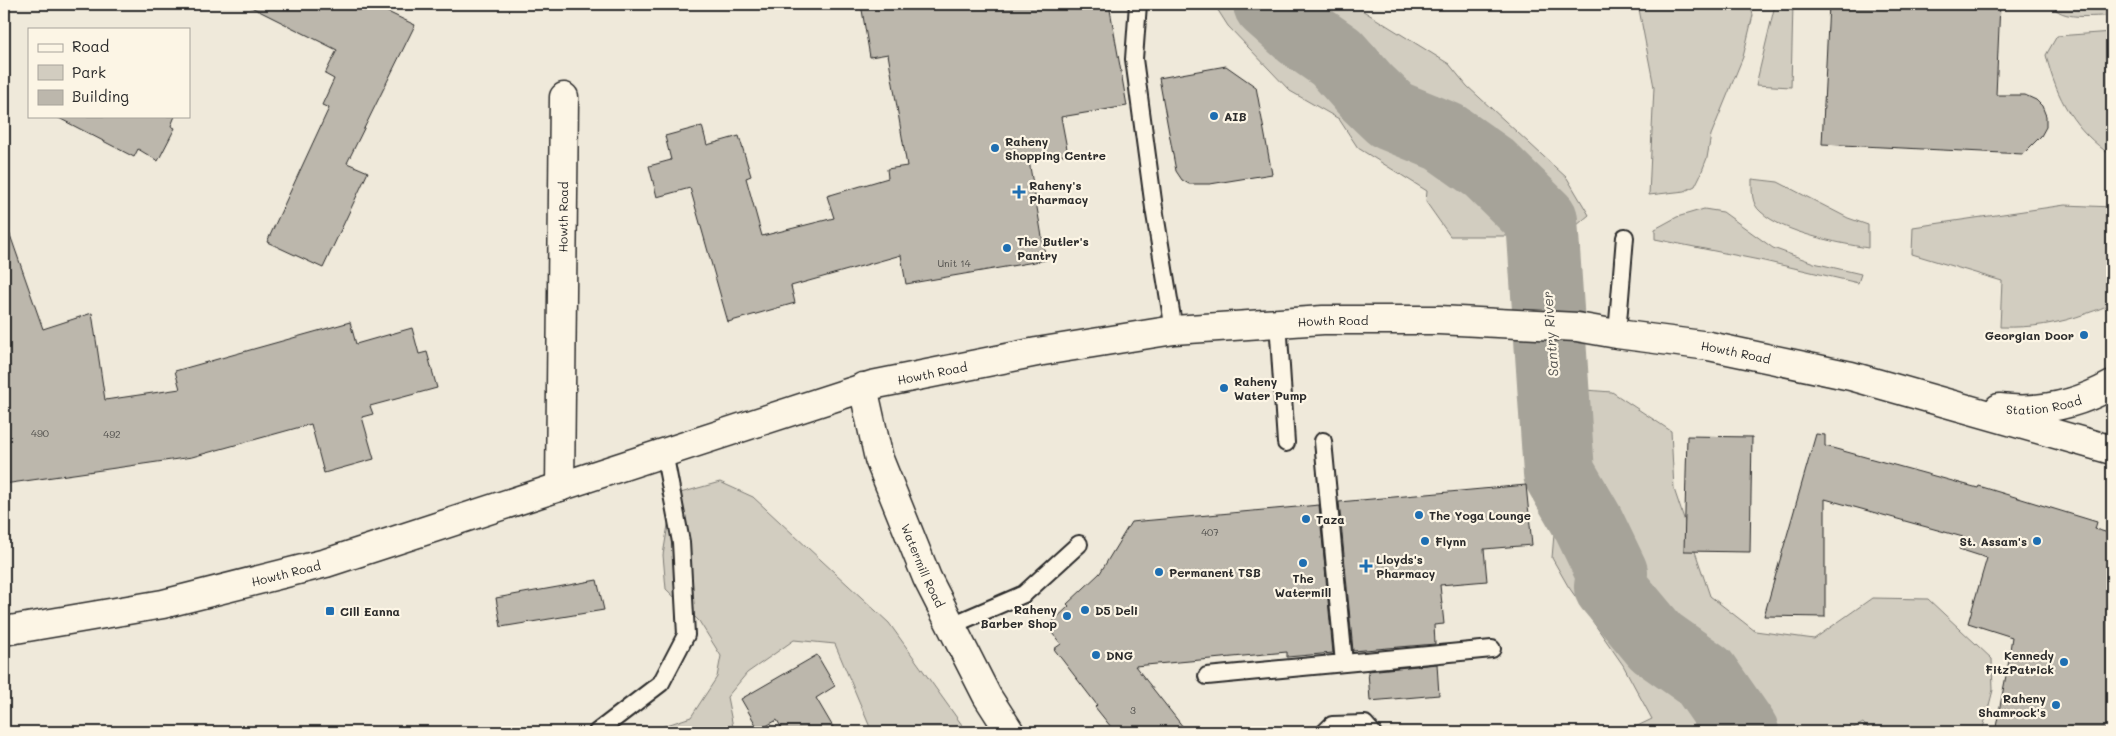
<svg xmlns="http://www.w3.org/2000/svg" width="2116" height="736" font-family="Mali,sans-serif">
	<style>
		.green { fill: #d2cdc0; stroke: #7e7c76 }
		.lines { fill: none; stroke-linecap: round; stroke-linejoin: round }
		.river { stroke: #a6a399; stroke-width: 72 }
		.building { fill: #bcb7ac; stroke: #2b2b2b }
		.service-casing { stroke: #2b2b2b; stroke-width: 20 }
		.minor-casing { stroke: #2b2b2b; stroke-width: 31 }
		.tertiary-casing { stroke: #2b2b2b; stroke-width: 31 }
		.secondary-casing { stroke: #2b2b2b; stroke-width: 31 }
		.service { stroke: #fcf5e5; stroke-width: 16 }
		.minor { stroke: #fcf5e5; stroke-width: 28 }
		.tertiary { stroke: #fcf5e5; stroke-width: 28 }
		.secondary { stroke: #fcf5e5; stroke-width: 28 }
		.poi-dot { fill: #1f6fb2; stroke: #fcf5e5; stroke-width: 2 }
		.labels { text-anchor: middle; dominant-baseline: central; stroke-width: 4.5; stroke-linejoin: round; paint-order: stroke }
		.number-label { font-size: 10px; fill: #4f4e4b }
		.poi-label { font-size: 12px; font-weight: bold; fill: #2b2b2b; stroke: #fcf5e5; text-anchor: start }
		.street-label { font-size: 12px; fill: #2b2b2b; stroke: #fcf5e5 }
		.water-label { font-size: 14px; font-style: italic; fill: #565552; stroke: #fcf5e5 }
	</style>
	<rect width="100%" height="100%" fill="#efe9da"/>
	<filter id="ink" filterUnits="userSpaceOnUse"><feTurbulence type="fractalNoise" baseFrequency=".02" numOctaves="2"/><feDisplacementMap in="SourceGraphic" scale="10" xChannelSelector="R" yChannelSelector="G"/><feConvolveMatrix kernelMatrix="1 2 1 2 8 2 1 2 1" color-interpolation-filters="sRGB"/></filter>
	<g filter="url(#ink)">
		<!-- green -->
		<path class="green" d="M1214,4H1352L1449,64L1467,86L1567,178L1589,215L1564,236H1450L1426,202L1427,191L1358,148L1339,119L1290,91L1228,26Z
			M1638,4H1750L1753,15L1743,57L1711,135L1707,158L1700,176L1695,186L1685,191L1649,195L1654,87Z
			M1781,4H1793L1791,87L1756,85L1774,9Z
			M2051,4H2112V16C2094,15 2061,22 2051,4Z
			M2112,32V156C2074,129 2057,100 2046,55L2057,36Z
			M1752,179L1778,182L1848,218L1868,225V248C1838,243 1784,233 1761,212C1751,204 1752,191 1752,179Z
			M2065,205L2112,207V302C2105,308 2096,310 2088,313C2058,324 2031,328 2000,327L2002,281L1912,254L1913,227Z
			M1704,209L1723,212L1773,248L1814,263L1861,274L1858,283L1764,261L1655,239V229L1677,217Z
			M1531,386L1612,392L1671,431L1674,489L1710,596L1755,631L1814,639L1872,598L1928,599L1992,659L1993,690L1982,732H1872L1863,723L1846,732H1625L1652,719L1623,665L1568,586L1552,558L1555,522L1526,460L1522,401Z
			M720,482L753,497L889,623L967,732H872L835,644L794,640L747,673L727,697L734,732H646L691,717L717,677L721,656L699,621L666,589L663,555L673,495Z"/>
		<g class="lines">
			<!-- river -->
			<path class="river" d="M1269,4L1303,34L1336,57L1367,92L1391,115L1445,137L1489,168L1542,220L1559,473L1588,523L1612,573L1610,587L1656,642L1704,676L1743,732"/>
		</g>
		<!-- building -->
		<path class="building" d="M245,4H371L415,25L347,163L368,172L323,268L267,242L329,108L322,105L334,79L325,74L337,50Z
			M861,4H1109L1127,106L1061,117L1068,154L1029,161L1046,260L906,284L901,255L791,286L795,303L728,322L690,188L657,197L649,166L671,160L665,136L702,126L707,145L739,136L751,176L746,178L762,236L834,218L827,196L888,178L887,169L907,166L888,54L870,57Z
			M1829,4H2000L1996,95H2025L2036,100L2042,106L2046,116V127L2041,136L2023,154L1822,144Z
			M1226,66L1256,87L1272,174L1210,184H1189L1182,180L1176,171L1159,78Z
			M55,116H175L171,126L175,128L158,161L138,149L134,157Z
			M4,232H9L43,329L92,313L105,400L180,389L175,371L350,322L356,344L412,328L419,354L427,352L437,388L370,406L373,414L362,417L374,459L324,473L311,424L192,457L4,484Z
			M1816,434L1825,435V446L1978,488L1979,486L2097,522L2095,529L2112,534V709L2108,732H1995L2011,650H2010L2012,637L1968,623L1987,558L1959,549L1963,537L1825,499V617L1764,616Z
			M1687,436L1752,437L1750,552L1684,551Z
			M1526,485L1532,545L1484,549L1487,581L1440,585L1444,624L1434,625L1435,644L1353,651L1339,502Z
			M1319,505L1333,653L1287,657V652L1135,666L1187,732H1115L1095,707L1097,705L1054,649L1061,644L1047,627L1069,606L1067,604L1100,573L1131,522Z
			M597,580L604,610L501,627L496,598Z
			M817,655L835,686L816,698L836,732H784L777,720L759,730L741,699Z
			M1437,664L1439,695L1370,701L1368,671Z"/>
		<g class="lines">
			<defs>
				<path id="service" d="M1138,4L1134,59L1154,208L1174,330
					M1278,321L1286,443
					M1617,334L1625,237
					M1323,441L1344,663
					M952,625L1024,594L1079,544
					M1207,676L1492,649
					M597,732L661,683L686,635L681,542L664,452
					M1325,732L1332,725L1365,724L1372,732"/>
				<g id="minor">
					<path id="s1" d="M560,487L564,97"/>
				</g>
				<g id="tertiary">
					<path id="s2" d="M863,387L879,459L927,578L987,696L1010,732"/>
				</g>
				<g id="secondary">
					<path id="s3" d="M1999,408C2039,413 2078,404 2112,385"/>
					<path id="s4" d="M4,631L163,604L326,563L872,385L1037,352L1174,330L1323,320H1439L1577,327L1617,334L1709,346L1851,376L2112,450"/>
				</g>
			</defs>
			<!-- service casing -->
			<use href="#service" class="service-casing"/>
			<!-- minor casing -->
			<use href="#minor" class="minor-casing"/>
			<!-- tertiary casing -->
			<use href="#tertiary" class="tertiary-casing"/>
			<!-- secondary casing -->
			<use href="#secondary" class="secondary-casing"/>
			<!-- service -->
			<use href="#service" class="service"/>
			<!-- minor -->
			<use href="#minor" class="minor"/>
			<!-- tertiary -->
			<use href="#tertiary" class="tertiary"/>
			<!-- secondary -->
			<use href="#secondary" class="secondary"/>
		</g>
	</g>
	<!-- markers -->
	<g class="poi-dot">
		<circle cx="1214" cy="116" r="5"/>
		<circle cx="995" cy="148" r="5"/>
		<path d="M1016.5 184.5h5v5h5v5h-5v5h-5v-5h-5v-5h5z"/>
		<circle cx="1007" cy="248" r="5"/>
		<circle cx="2084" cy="335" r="5"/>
		<circle cx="1224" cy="388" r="5"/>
		<circle cx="1419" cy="515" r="5"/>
		<circle cx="1306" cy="519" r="5"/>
		<circle cx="1425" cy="541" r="5"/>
		<circle cx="2037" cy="541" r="5"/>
		<circle cx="1303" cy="563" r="5"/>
		<path d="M1363.5 558.5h5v5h5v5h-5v5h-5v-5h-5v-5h5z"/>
		<circle cx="1159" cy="572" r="5"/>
		<circle cx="1085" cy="610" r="5"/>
		<rect x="325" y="606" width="10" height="10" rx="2.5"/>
		<circle cx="1067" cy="616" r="5"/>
		<circle cx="1096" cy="655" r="5"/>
		<circle cx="2064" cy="662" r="5"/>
		<circle cx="2056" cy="705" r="5"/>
	</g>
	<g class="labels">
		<!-- number labels -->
		<g class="number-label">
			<text x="954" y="263">Unit 14</text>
			<text x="40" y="433">490</text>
			<text x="112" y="434">492</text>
			<text x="1210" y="532">407</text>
			<text x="1133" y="710">3</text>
		</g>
		<!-- poi labels -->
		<g class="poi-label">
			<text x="1224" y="116">AIB</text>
			<text x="1005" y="141">Raheny<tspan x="1005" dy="14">Shopping Centre</tspan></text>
			<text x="1029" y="185">Raheny's<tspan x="1029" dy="14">Pharmacy</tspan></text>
			<text x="1017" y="241">The Butler's<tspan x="1017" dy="14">Pantry</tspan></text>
			<text x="2074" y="335" text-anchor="end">Georgian Door</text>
			<text x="1234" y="381">Raheny<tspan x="1234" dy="14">Water Pump</tspan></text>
			<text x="1429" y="515">The Yoga Lounge</text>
			<text x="1316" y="519">Taza</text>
			<text x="1435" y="541">Flynn</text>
			<text x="2027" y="541" text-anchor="end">St. Assam's</text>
			<text x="1376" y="559">Lloyds's<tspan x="1376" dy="14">Pharmacy</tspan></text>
			<text x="1169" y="572">Permanent TSB</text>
			<text x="1303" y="578" text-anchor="middle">The<tspan x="1303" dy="14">Watermill</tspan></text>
			<text x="1057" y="609" text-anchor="end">Raheny<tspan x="1057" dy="14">Barber Shop</tspan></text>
			<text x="1095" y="610">D5 Deli</text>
			<text x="340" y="611">Cill Eanna</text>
			<text x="1106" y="655">DNG</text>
			<text x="2054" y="655" text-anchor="end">Kennedy<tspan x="2054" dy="14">FitzPatrick</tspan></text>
			<text x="2046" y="698" text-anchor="end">Raheny<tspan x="2046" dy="14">Shamrock's</tspan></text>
		</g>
		<!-- street labels -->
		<g class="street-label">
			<text stroke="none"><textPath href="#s1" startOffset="270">Howth Road</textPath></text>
			<text stroke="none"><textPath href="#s4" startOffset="1370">Howth Road</textPath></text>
			<text stroke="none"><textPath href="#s4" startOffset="1775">Howth Road</textPath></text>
			<text stroke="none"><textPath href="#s4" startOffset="965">Howth Road</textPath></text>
			<text stroke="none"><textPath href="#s3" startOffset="45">Station Road</textPath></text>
			<text stroke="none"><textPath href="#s2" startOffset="189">Watermill Road</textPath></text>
			<text stroke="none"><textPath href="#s4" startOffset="288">Howth Road</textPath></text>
		</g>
		<!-- water labels -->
		<g class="water-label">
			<text transform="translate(1550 334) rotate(-94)">Santry River</text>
		</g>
	</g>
	<!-- margin -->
	<rect width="2116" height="736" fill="none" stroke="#fcf5e5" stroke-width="20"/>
	<rect x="10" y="10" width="2096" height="716" fill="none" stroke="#2b2b2b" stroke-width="2" filter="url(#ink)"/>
	<!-- legend -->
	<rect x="28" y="28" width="162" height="90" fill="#fcf5e5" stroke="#a8a49b"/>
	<rect x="38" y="44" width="25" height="8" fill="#fcf5e5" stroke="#a8a49b"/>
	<text x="72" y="52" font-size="15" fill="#2b2b2b">Road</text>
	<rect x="38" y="65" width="25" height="15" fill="#d2cdc0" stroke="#a8a49b"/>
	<text x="72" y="78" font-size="15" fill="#2b2b2b">Park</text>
	<rect x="38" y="90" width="25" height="15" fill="#bcb7ac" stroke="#a8a49b"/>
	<text x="72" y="102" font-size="15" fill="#2b2b2b">Building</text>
</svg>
